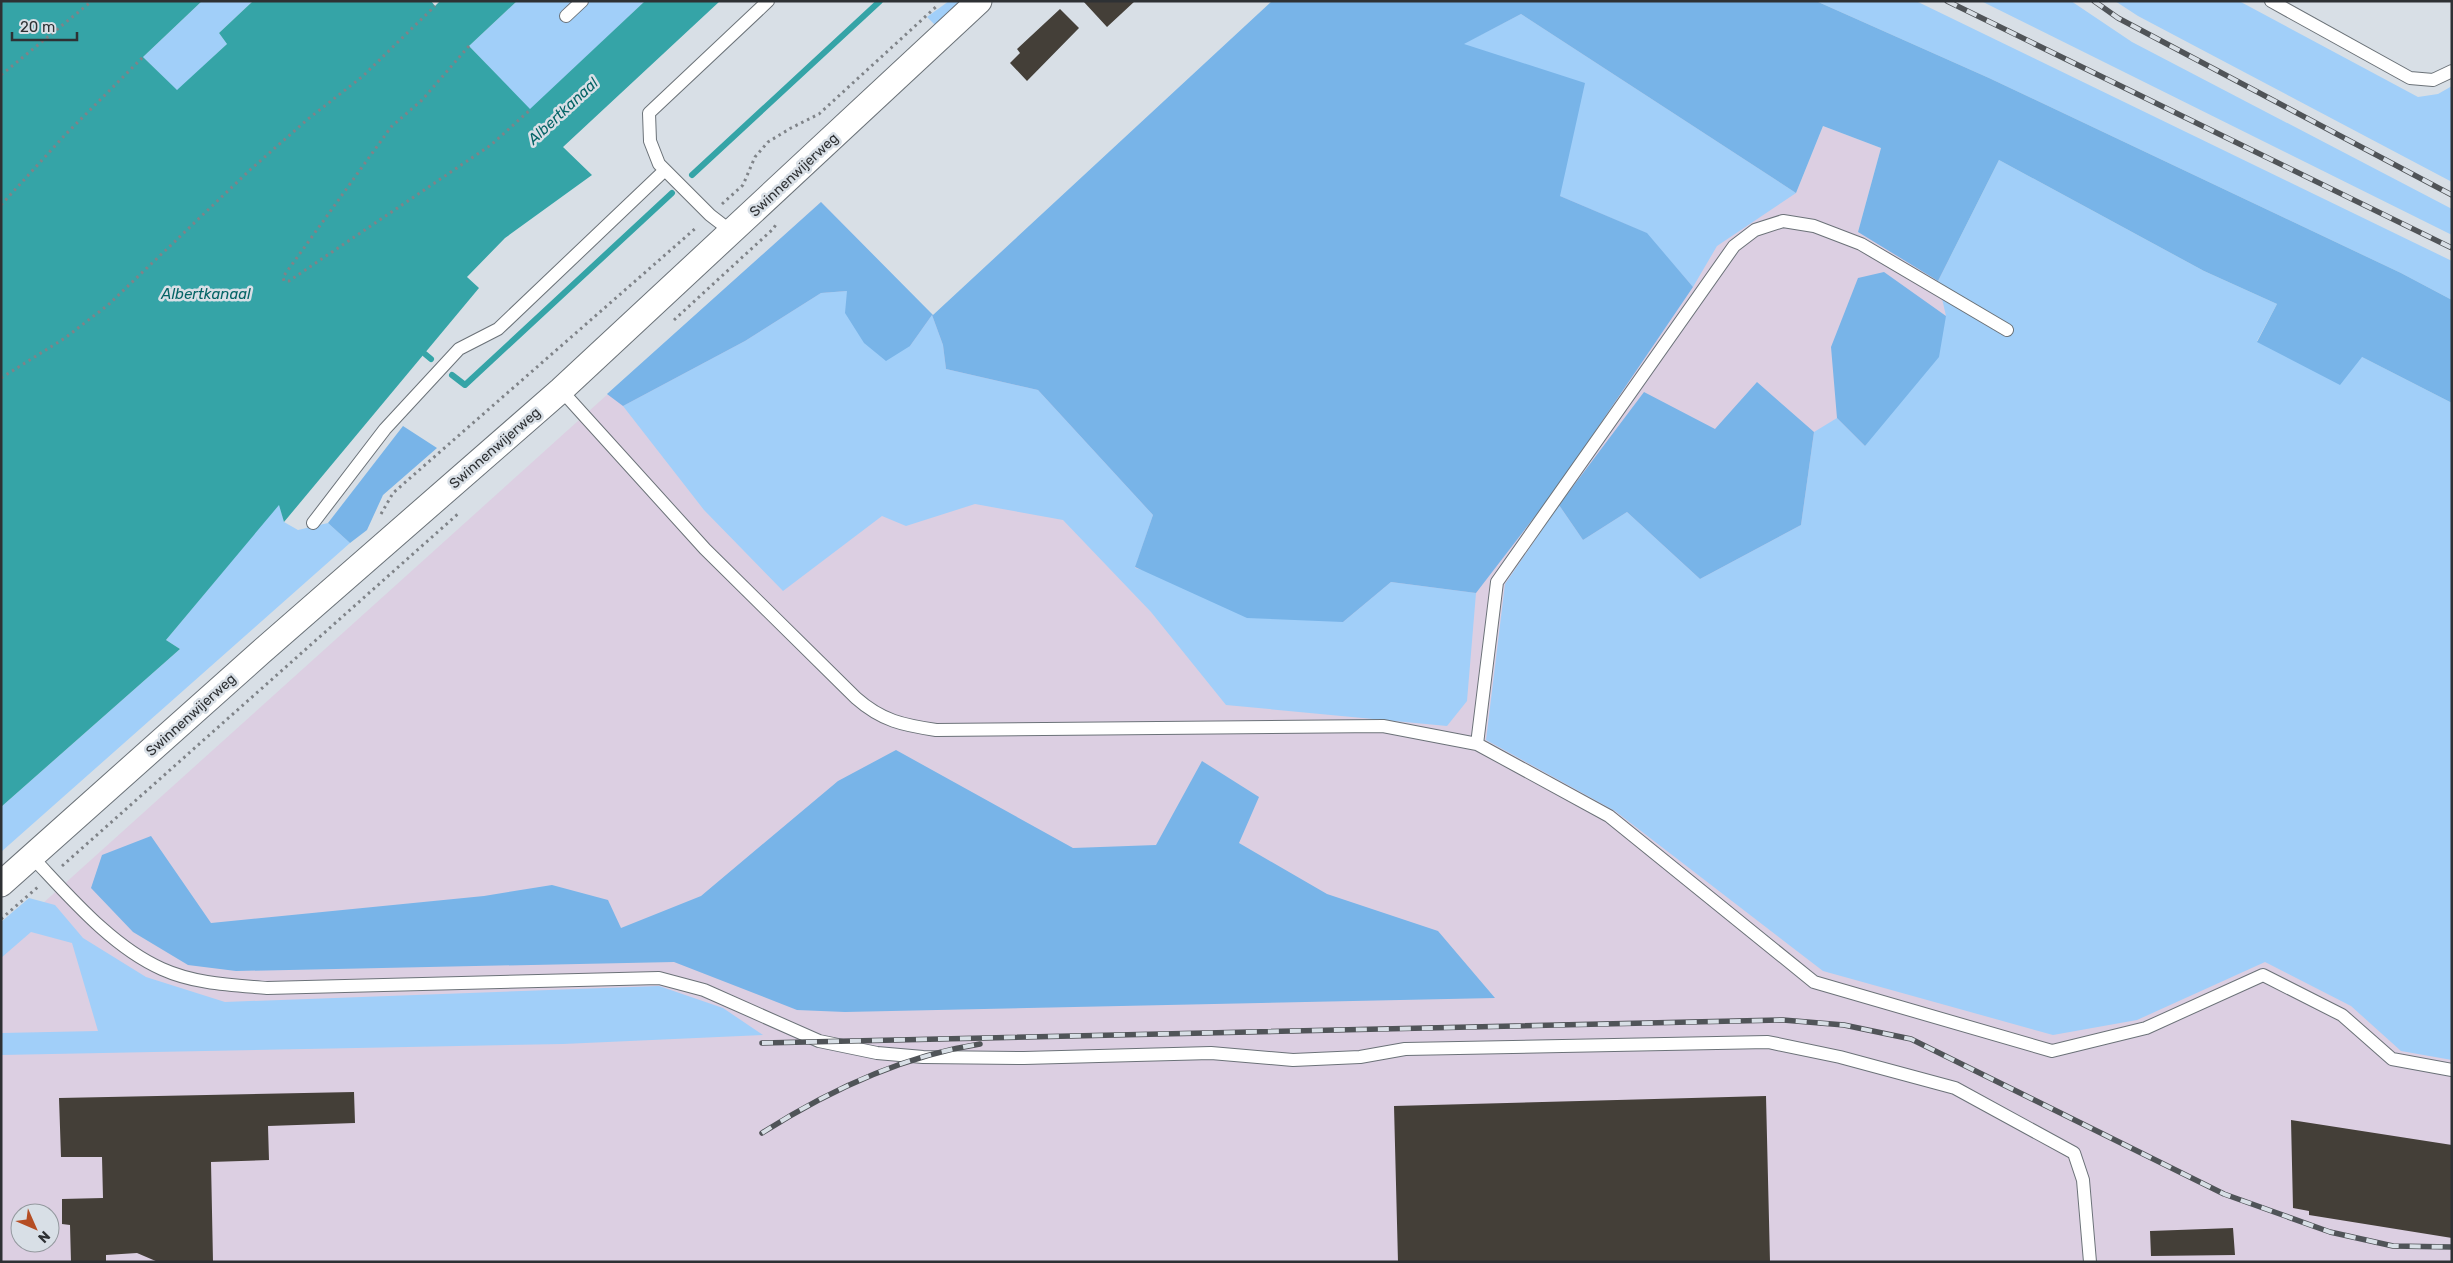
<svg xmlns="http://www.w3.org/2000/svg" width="2453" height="1263" font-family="Rubik,sans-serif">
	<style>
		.industrial { fill: #dccfe2; fill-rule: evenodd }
		.green { fill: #a1cff9 }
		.forest { fill: #78b4e8 }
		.water { fill: #35a4a7 }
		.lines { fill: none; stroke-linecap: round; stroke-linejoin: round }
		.stream { stroke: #35a4a7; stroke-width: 6 }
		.building { fill: #443f38 }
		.lane-casing { stroke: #6b7278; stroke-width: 14 }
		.street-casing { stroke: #6b7278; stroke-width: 27 }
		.path { stroke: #7f8388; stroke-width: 3; stroke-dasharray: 2.5 4; stroke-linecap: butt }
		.lane { stroke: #fff; stroke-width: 12 }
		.street { stroke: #fff; stroke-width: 25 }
		.rail-casing { stroke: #505458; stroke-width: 5.5 }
		.rail { stroke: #d8dfe6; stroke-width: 4; stroke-dasharray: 11; stroke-linecap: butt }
		.labels { text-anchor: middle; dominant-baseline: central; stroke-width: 5; stroke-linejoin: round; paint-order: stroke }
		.street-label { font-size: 14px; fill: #2e3134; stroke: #d8dfe6 }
		.water-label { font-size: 15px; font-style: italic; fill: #056466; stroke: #d8dfe6 }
	</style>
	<rect width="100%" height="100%" fill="#d8dfe6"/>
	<!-- industrial -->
	<path class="industrial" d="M1521,14L1796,193L1823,126L1881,148L1858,232L2452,403V1262H1V941L821,202L932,315L1560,196L1585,83L1463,44ZM20,1213H50V1243H20Z"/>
	<!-- green -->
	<path class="green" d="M202,1H253L219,33L227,44L177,91L143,57Z
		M517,1H645L530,110L469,46Z
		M949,1H961L935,25L927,17Z
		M1816,1H1916L2452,261V300L2401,273L1989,78Z
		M1981,1H2071L2132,42L2452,209V235Z
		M2115,1H2239L2418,97L2438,94L2452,86V182L2138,16Z
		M1521,14L1796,193L1717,246L1693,287L1646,233L1560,196L1463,44Z
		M1999,160L2204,271L2277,304L2257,341L2362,357L2452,403V1060L2401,1051L2351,1006L2265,962L2137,1020L2053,1035L1823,971L1615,811L1486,740L1505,584L1559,505L1583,540L1627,512L1700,579L1801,525L1814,432L1837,418L1865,446L1946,316L1938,281Z
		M847,291L910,346L932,315L943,345L946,369L1038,390L1153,515L1135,568L1343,622L1391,582L1476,593L1467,701L1447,726L1226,705L1151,612L1063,520L975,504L906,526L882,516L783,591L704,510L623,406L745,341L821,293Z
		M279,504L284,522L298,530L328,523L350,543L1,852V807L180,649L166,640Z
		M29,898L55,905L83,938L146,977L225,1002L659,986L723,1008L763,1035L563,1044L1,1055V1033L98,1031L72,943L31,932L1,958V922Z"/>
	<!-- forest -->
	<path class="forest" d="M1272,1H1816L1989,78L2401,273L2452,300V403L2362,357L2340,385L2257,342L2277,304L2204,271L1999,160L1938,281L1858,232L1881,148L1823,126L1796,193L1521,14L1464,44L1585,83L1560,196L1647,233L1693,287L1556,489L1476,593L1391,582L1343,622L1247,618L1135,567L1153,515L1038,390L946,369L943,345L932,315L910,346L886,361L864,343L845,313L847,291L821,293L745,341L623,406L607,394L821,202L933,315Z
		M1884,272L1946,316L1939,357L1865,446L1837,418L1831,347L1858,278Z
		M1757,382L1814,432L1801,525L1700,579L1627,512L1583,540L1559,505L1644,392L1715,429Z
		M403,426L437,448L383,495L367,530L350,543L328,523Z
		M896,750L1073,848L1156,845L1202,761L1259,797L1239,843L1327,894L1438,931L1495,998L845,1012L797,1010L674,962L236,971L188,965L133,932L91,888L102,855L151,836L211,923L484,896L552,885L608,900L621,928L701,896L838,781Z"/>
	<!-- water -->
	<path class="water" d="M1,1H202L143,57L177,90L227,44L219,33L253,1H431L435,6L440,1H517L469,46L530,109L645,1H720L563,147L592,175L505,238L467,277L479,288L284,522L279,505L166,640L180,649L1,807Z"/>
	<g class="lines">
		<!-- stream -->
		<path class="stream" d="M692,175L880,1
			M425,354L431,359
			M452,375L465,385L672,193"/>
	</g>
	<!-- building -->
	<path class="building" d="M1083,1H1135L1107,27Z
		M1060,9L1079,28L1027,81L1010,63L1020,53L1017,49Z
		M354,1092L355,1123L268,1126L269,1160L211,1162L213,1262H158L137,1253L106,1255V1262H71L70,1225L62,1224V1199L103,1198L102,1157H61L59,1098Z
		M1766,1096L1770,1262H1398L1394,1106Z
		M2291,1120L2452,1145V1238L2309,1215V1211L2293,1208Z
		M2233,1228L2235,1255L2151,1256L2150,1231Z"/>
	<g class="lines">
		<defs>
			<path id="lane" d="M2271,1L2410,78L2433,80L2452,71
				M566,16L582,1
				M732,232L710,215L659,164L650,141L649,113L768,1
				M561,390L705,549L856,698C882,721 903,725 936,730L1383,726L1477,744L1609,816L1814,982L2052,1051L2146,1028L2263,975L2342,1015L2392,1059L2452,1070
				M313,523L385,429L459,349L498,329L665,170
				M1477,744L1497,582L1734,246L1755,230L1783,221L1814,226L1861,244L2007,330
				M32,857C69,896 112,947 162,969C195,984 232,985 267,988L659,978L704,990L819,1041L877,1053L923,1057L1024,1058L1211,1053L1293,1060L1360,1057L1405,1049L1768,1042L1840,1057L1955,1088L2074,1153L2083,1180L2090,1262"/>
			<path id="street" d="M1,884L261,652L561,390L979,1"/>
		</defs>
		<!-- lane casing -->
		<use href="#lane" class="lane-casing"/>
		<!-- street casing -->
		<use href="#street" class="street-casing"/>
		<!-- path -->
		<path class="path" d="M469,46L422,100L391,127L283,277L284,281H289L491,145L530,110
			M1,75L92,1
			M722,204L743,185L755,157L768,142L791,128L819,114L938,5
			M1,205L65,135L143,57
			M674,320L773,229L777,223
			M1,378L65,338L108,305L251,169L308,119L363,76L435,6
			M381,514L393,493L697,227
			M62,866L459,513
			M1,919L39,886"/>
		<!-- lane -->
		<use href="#lane" class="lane"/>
		<!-- street -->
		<use href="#street" class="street"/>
		<defs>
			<path id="rail" d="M1947,1L2452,248
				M2094,1L2118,18L2452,195
				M762,1043L1783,1020L1844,1025L1911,1039L2224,1194L2330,1232L2393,1246L2452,1247
				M762,1133C828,1091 902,1056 980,1044"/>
		</defs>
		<!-- rail casing -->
		<use href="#rail" class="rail-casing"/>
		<!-- rail -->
		<use href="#rail" class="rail"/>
	</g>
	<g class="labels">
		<!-- street labels -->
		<g class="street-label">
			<text transform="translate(794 175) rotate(-43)">Swinnenwijerweg</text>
			<text transform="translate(495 448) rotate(-41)">Swinnenwijerweg</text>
			<text transform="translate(191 715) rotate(-42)">Swinnenwijerweg</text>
		</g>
		<!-- water labels -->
		<g class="water-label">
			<text transform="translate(563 111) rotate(-43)">Albertkanaal</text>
			<text x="206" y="294">Albertkanaal</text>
		</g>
	</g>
	<!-- border -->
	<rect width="2453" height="1263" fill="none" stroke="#2e3134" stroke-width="5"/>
	<!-- north arrow -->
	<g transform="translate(35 1228) rotate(135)"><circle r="24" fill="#d8dfe6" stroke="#94999f"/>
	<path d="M0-4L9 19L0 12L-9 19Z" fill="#b54e24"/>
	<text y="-8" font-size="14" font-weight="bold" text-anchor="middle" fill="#2e3134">N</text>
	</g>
	<!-- scale -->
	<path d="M12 32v8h65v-8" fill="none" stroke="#2e3134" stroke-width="2.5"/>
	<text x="20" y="32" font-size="15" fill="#2e3134" stroke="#d8dfe6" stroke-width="4" paint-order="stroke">20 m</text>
</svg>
